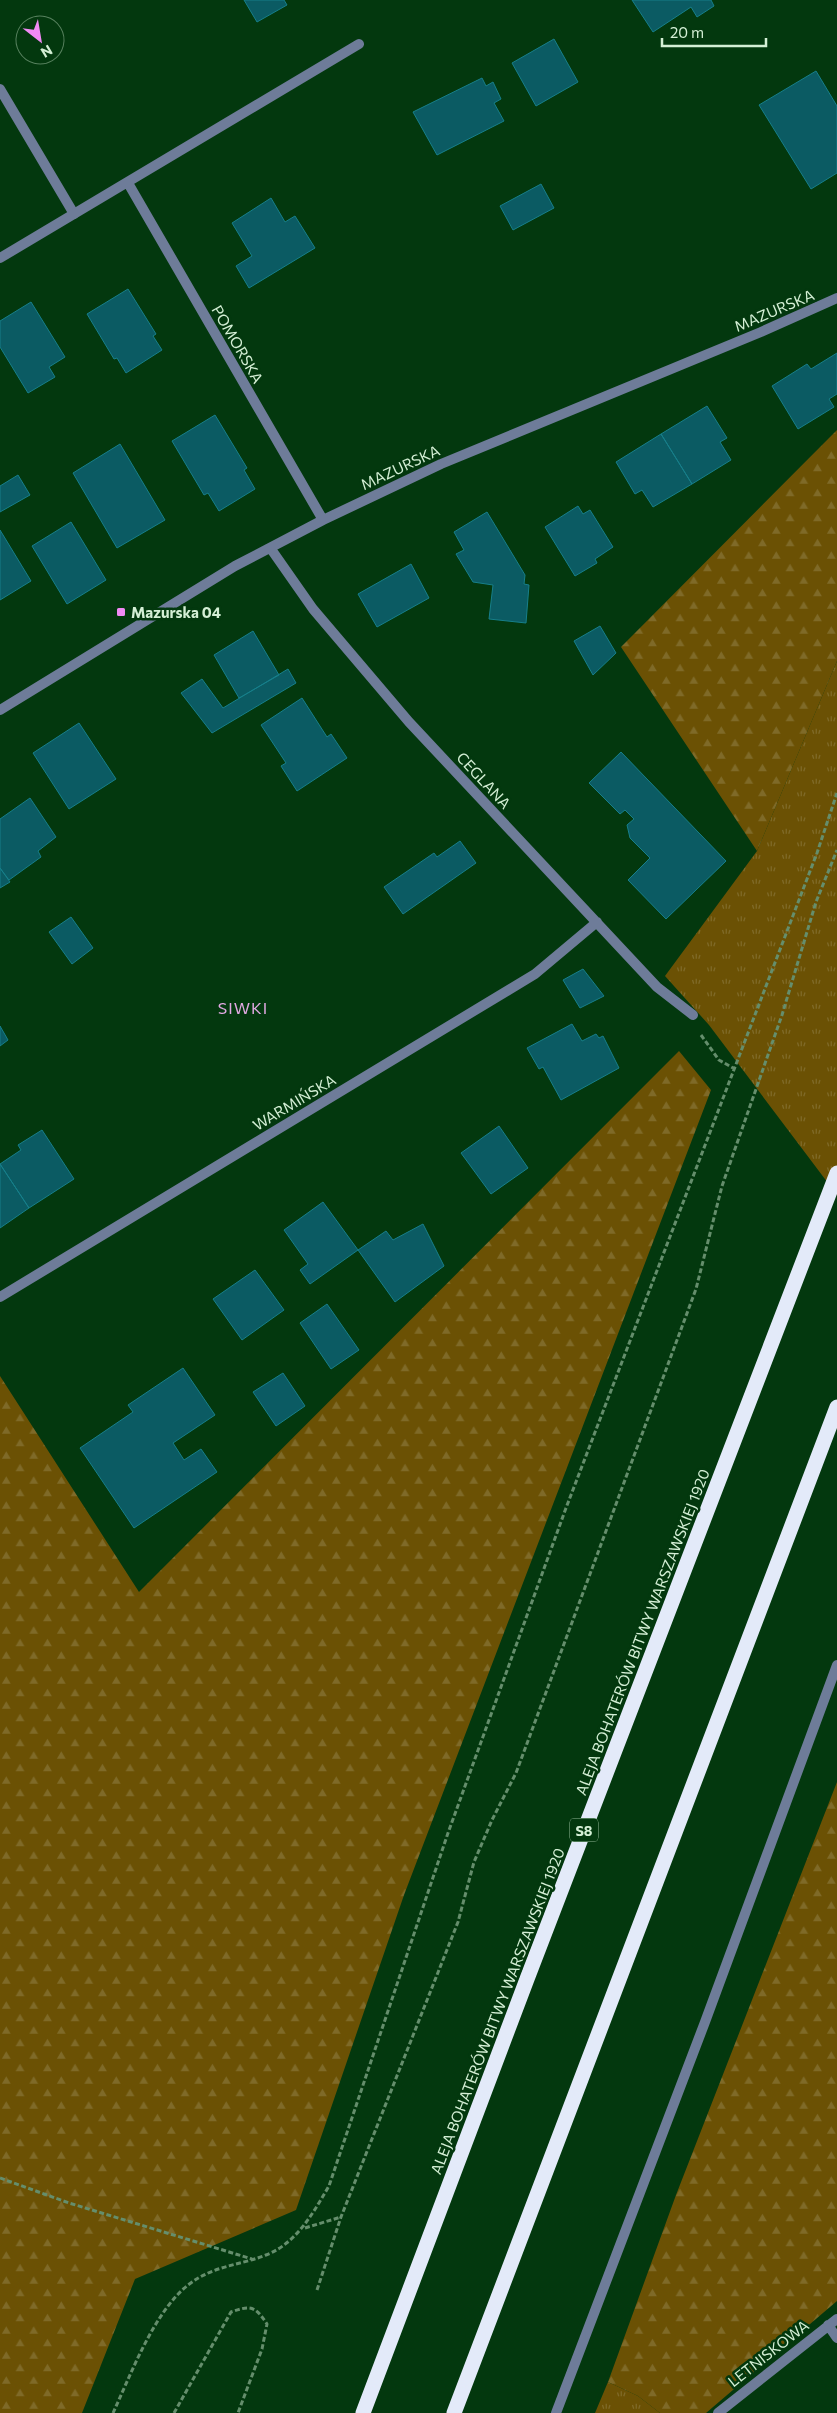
<svg xmlns="http://www.w3.org/2000/svg" width="837" height="2413" font-family="Commissioner,sans-serif">
	<style>
		.grass { fill: url(#grass-tufts) }
		.forest { fill: url(#forest-firs) }
		.building { fill: #0b5b63; stroke: #177f8a }
		.lines { fill: none; stroke-linecap: round; stroke-linejoin: round }
		.path { stroke: #658e6c; stroke-width: 3; stroke-dasharray: 5 2.5; stroke-linecap: butt }
		.lane { stroke: #6e7c99; stroke-width: 10 }
		.street { stroke: #6e7c99; stroke-width: 10 }
		.highway { stroke: #e3eaf9; stroke-width: 15 }
		.poi-dot { fill: #f18af4; stroke: #03380e; stroke-width: 2 }
		.labels { text-anchor: middle; dominant-baseline: central; stroke-width: 5; stroke-linejoin: round; paint-order: stroke }
		.shield { fill: #03380e; stroke: #95b899; stroke-width: 1 }
		.shield-label { font-size: 14px; font-weight: bold; fill: #d4efd5 }
		.street-label { font-size: 15px; fill: #d4efd5; stroke: #03380e }
		.poi-label { font-size: 15px; font-weight: bold; fill: #d4efd5; stroke: #03380e; text-anchor: start }
		.neighbourhood-label { font-size: 16px; letter-spacing: 1px; fill: #e0a8e1; stroke: #03380e }
	</style>
	<defs>
		<pattern id="grass-tufts" width="24" height="20" patternUnits="userSpaceOnUse" patternTransform="scale(1.25)"><rect width="24" height="20" fill="#6b5104"/><path d="M3 7l-1-3M5 7V3M7 7l1-3M15 17l-1-3M17 17v-4M19 17l1-3" fill="none" stroke="#7f6a28"/></pattern>
		<pattern id="forest-firs" width="22" height="20" patternUnits="userSpaceOnUse" patternTransform="scale(1.25)"><rect width="22" height="20" fill="#6b5104"/><path d="M5 1l3.5 6h-7zM16 11l3.5 6h-7z" fill="#7f6a28"/></pattern>
	</defs>
	<rect width="100%" height="100%" fill="#03380e"/>
	<!-- grass -->
	<path class="grass" d="M837,661V1195L709,1025L665,976L757,851Z
		M608,2382L638,2396L660,2413H595Z"/>
	<!-- forest -->
	<path class="forest" d="M837,430V661L757,851L621,647Z
		M679,1051L711,1090L404,1895L296,2210L135,2279L82,2413H0V1376L139,1592Z
		M837,1782V2301L706,2413H660L638,2396L608,2382L676,2195Z"/>
	<!-- building -->
	<path class="building" d="M244,0H284L287,5L257,22Z
		M632,0H711L714,6L697,17L691,7L653,32Z
		M554,39L578,82L536,106L512,63Z
		M816,71L837,106V173L811,189L759,105Z
		M482,78L486,86L493,82L501,99L494,103L504,121L437,155L413,112Z
		M541,184L554,208L513,230L500,206Z
		M271,198L285,222L295,216L315,248L249,288L236,266L252,256L232,223Z
		M128,289L156,334L153,336L162,350L126,373L117,358L114,359L87,314Z
		M31,302L65,357L49,367L55,377L28,393L0,347V321Z
		M837,353V394L829,399L834,407L798,429L772,386L807,364L811,369Z
		M707,406L727,438L720,442L731,460L692,484L661,434Z
		M215,415L247,468L244,470L255,489L219,511L208,493L204,495L172,441Z
		M661,434L692,484L653,507L642,490L635,494L616,462Z
		M120,444L165,520L117,548L73,473Z
		M18,475L30,495L0,512V486Z
		M578,506L583,514L590,510L613,547L595,559L597,563L575,576L545,527Z
		M487,512L525,575L524,584L529,585L526,623L489,619L493,585L473,582L456,554L464,550L454,532Z
		M71,522L106,580L67,604L32,546Z
		M0,530L31,581L0,600Z
		M411,564L429,598L377,627L358,594Z
		M600,626L616,653L593,675L574,641Z
		M253,631L279,675L239,698L214,655Z
		M288,669L296,683L212,733L181,693L202,679L223,708Z
		M302,698L327,737L331,734L347,758L297,791L281,766L286,763L261,725Z
		M79,723L116,779L69,809L33,753Z
		M621,752L726,861L666,919L628,880L650,858L630,838L627,825L634,819L625,810L620,814L589,783Z
		M30,798L56,837L38,851L41,857L9,880L0,868V819Z
		M460,841L476,863L403,914L384,887L434,853L437,857Z
		M0,868L10,882L0,888Z
		M71,917L93,948L72,964L49,932Z
		M583,969L604,996L580,1008L563,980Z
		M572,1024L582,1041L596,1034L599,1038L603,1036L619,1068L561,1100L543,1067L539,1069L527,1048Z
		M0,1026L8,1040L0,1046Z
		M499,1126L528,1168L491,1194L461,1153Z
		M42,1130L74,1179L29,1208L0,1164L21,1150L18,1145Z
		M0,1164L29,1208L0,1228Z
		M323,1202L358,1250L310,1284L300,1270L308,1264L284,1230Z
		M423,1224L444,1266L395,1302L358,1250L386,1231L393,1240Z
		M255,1270L284,1310L242,1340L213,1299Z
		M327,1304L359,1350L331,1369L300,1323Z
		M183,1368L215,1415L173,1443L184,1460L201,1449L217,1472L134,1528L80,1448L133,1412L128,1405Z
		M283,1373L305,1406L276,1426L253,1392Z"/>
	<g class="lines">
		<!-- path -->
		<path class="path" d="M701,1035L719,1060L733,1068
			M0,2178L69,2203L252,2259
			M305,2228L341,2217
			M317,2290L341,2217L458,1922L474,1862L492,1820L516,1773L696,1289L722,1186L782,1015L816,902L837,850
			M113,2413C131,2374 154,2312 188,2285C214,2265 238,2266 266,2255C297,2243 313,2213 329,2186L448,1833L566,1508L817,853L837,793
			M174,2413L231,2312C251,2305 255,2306 267,2324L262,2349L238,2413"/>
		<!-- lane -->
		<path class="lane" d="M0,89L74,214
			M556,2413L705,2022L837,1665"/>
		<!-- street -->
		<path class="street" d="M128,183L323,520
			M0,258L359,44
			M271,549L313,609L409,722L657,987L693,1015
			M0,710L235,566L323,520L441,464L761,332L837,298
			M0,1297L535,974L597,922
			M828,2325L837,2338
			M718,2413L837,2319"/>
		<!-- highway -->
		<path class="highway" d="M363,2413L527,1979L837,1173
			M454,2413L837,1407"/>
	</g>
	<!-- markers -->
	<rect class="poi-dot" x="116" y="607" width="10" height="10" rx="2.5"/>
	<g class="labels">
		<!-- shield labels -->
		<rect class="shield" x="570" y="1818.5" width="28" height="23" rx="4"/>
		<g class="shield-label">
			<text x="584" y="1830">S8</text>
		</g>
		<!-- street labels -->
		<g class="street-label">
			<text transform="translate(774 310) rotate(-23)">MAZURSKA</text>
			<text transform="translate(238 344) rotate(60)">POMORSKA</text>
			<text transform="translate(400 467) rotate(-25)">MAZURSKA</text>
			<text transform="translate(484 780) rotate(47)">CEGLANA</text>
			<text transform="translate(294 1102) rotate(-31)">WARMIŃSKA</text>
			<text transform="translate(642 1632) rotate(-69)">ALEJA BOHATERÓW BITWY WARSZAWSKIEJ 1920</text>
			<text transform="translate(497 2011) rotate(-69)">ALEJA BOHATERÓW BITWY WARSZAWSKIEJ 1920</text>
			<text transform="translate(768 2353) rotate(-38)">LETNISKOWA</text>
		</g>
		<!-- poi labels -->
		<g class="poi-label">
			<text x="131" y="612">Mazurska 04</text>
		</g>
		<!-- neighbourhood labels -->
		<g class="neighbourhood-label">
			<text x="243" y="1007">SIWKI</text>
		</g>
	</g>
	<!-- north arrow -->
	<g transform="translate(40 40) rotate(149)"><circle r="24" fill="#03380e" stroke="#57815e"/>
	<path d="M0-4L9 19L0 12L-9 19Z" fill="#f18af4"/>
	<text y="-8" font-size="14" font-weight="bold" text-anchor="middle" fill="#d4efd5">N</text>
	</g>
	<!-- scale -->
	<path d="M662 38v8h104v-8" fill="none" stroke="#d4efd5" stroke-width="2.5"/>
	<text x="670" y="38" font-size="15" fill="#d4efd5" stroke="#03380e" stroke-width="4" paint-order="stroke">20 m</text>
</svg>
